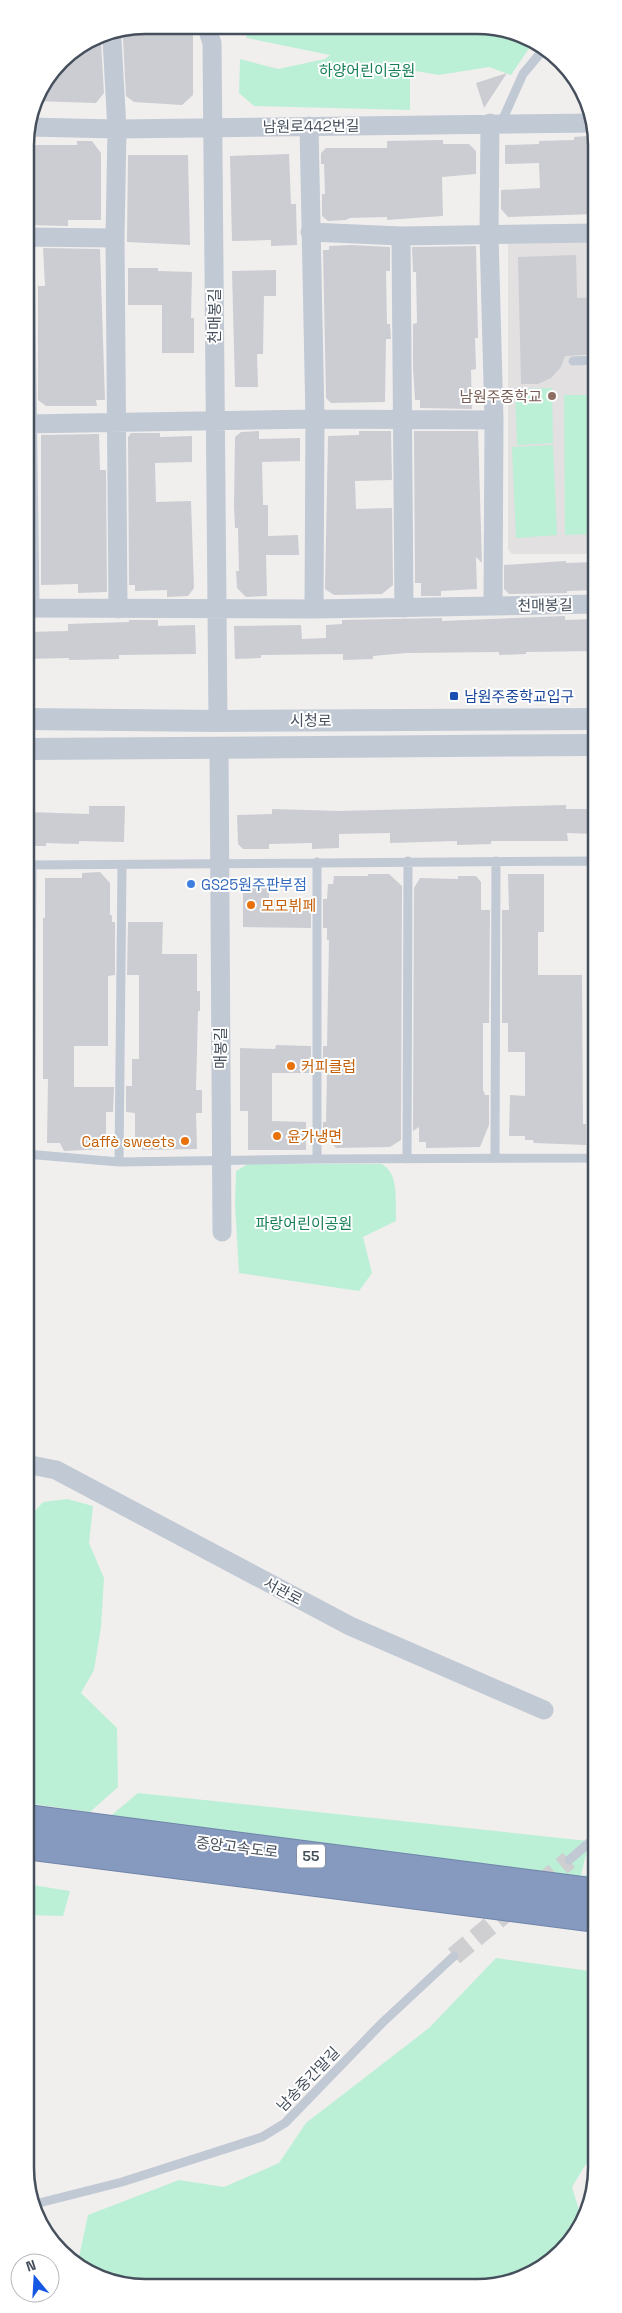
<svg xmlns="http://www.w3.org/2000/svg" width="622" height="2313" font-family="'Space Grotesk','Noto Sans KR',sans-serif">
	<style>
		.education { fill: #e2e0e0 }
		.green { fill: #bbf0d6 }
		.building { fill: #cbcdd3 }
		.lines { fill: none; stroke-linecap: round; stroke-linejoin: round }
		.minor-tunnel { stroke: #cfced1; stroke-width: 19; stroke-dasharray: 19 9; stroke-linecap: butt }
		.motorway-casing { stroke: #7085aa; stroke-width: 30 }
		.service { stroke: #c1c9d4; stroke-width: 9 }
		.minor { stroke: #c1c9d4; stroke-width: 19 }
		.tertiary { stroke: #c1c9d4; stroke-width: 22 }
		.motorway { stroke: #859abe; stroke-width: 28 }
		.education-dot { fill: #8d6e63; stroke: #fff; stroke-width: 2 }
		.transit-dot { fill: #1a4fb4; stroke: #fff; stroke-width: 2 }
		.shop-dot { fill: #3f7fe0; stroke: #fff; stroke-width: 2 }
		.food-dot { fill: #e8710a; stroke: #fff; stroke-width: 2 }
		.labels { text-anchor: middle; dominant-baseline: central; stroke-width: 4; stroke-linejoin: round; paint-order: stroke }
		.shield { fill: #fff; stroke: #7e848d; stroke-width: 1 }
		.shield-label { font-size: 14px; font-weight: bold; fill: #464f5c }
		.park-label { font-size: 15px; fill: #157f56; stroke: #fff }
		.street-label { font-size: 15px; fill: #464f5c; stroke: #fff }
		.education-label { font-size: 15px; fill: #785e54; stroke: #fff; text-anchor: end }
		.transit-label { font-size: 15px; fill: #164399; stroke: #fff; text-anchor: start }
		.shop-label { font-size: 15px; fill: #366cbe; stroke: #fff; text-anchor: start }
		.food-label { font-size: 15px; fill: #c56008; stroke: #fff; text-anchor: start }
		.rim { fill: none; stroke: #464f5c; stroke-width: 2.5 }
	</style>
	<rect width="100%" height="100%" fill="#f1eeee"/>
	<!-- education -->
	<path class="education" d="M596,240V554H512L508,549V243Z"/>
	<!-- green -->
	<path class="green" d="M242,26L501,27L532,44L511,75L489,67L439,75L410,70V110L254,106L239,93L240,59L278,69L325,59L330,55L247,38Z
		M552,388L553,443L517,445L515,389Z
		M564,395H596V534L565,535Z
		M553,445L557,535L516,538L512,447Z
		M248,1164H381C400,1172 395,1204 396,1221L363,1237L372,1273L359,1291L239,1273L235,1204L236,1171Z
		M67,1499L93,1506L89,1543L104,1578L101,1627L94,1670L81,1693L117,1728L118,1787L90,1812L26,1803V1521L43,1502Z
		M138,1793L589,1841L581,1876L597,1873V1906L89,1834Z
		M26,1884L70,1891L63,1916L26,1915Z
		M496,1958L597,1972V2152L586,2164L572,2187L579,2210L574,2229L577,2231C556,2266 530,2276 493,2287L121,2286L85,2272L77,2266L88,2215L179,2180L224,2187L279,2163L306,2123L429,2028Z"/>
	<!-- building -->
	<path class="building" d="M145,25H193V95L182,105L134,102L126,96L123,39L120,30Z
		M98,35L101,42L104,93L96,103L34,101L60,60Z
		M507,73L484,108L476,83Z
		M588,136V141L594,140L595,214L508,217L501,209V190L540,188L539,163L505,164V145L539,144V141L574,140V137Z
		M443,140V144H469L476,151V174L442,177L443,216L387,220V217L350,218L346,220L328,221L322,216V194H325L324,164H321V153L326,148H387V141Z
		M77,141H92L101,153V220H68V226L25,225V145H77Z
		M289,154L291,204H296L297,245L271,246V240L232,241L230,156Z
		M128,155H188L190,245L127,242Z
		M351,245L390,247V271H386L387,324H390L391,339H386L385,402L331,403L326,398L323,250H329V246Z
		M476,246L478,338H475L476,369L471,370L472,409L420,408V400H415L413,367V324L417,323L416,272H413L412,247Z
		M43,248L100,249L105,400H96L97,406H46L38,400V286H45Z
		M576,255L577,298L596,297V354L565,356L561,367L551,378L538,384H521L518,257Z
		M128,268H158V271L192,272L191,318H194V353H162V305H128Z
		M276,270V296H264L263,354H257L258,387H235L232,271Z
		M259,431V439L300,438V461L262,462L263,505H268V536L298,535L299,555H266L267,596L246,597L237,588L236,571H239L238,528H235L234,506L235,437L241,432Z
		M359,431H391L392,480L355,481L356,509L392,508L393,585L382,594L334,595L325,589L328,436L359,435Z
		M414,431H478L482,563L476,557L477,589L441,591V596H421V583H415Z
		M131,433H160V437L192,436V462L155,463L156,502L191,501L194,588L188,596L167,597V590L135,591V585H129L128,437Z
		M99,434L100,470H106L107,592L78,593V584L41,585V435Z
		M566,561V563L596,562V590L567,591V593L509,594L504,589V565Z
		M565,616V620L596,619V651L526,652V654L499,655V652L406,653L373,656V659L343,660V654L261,655V658L235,659L234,626L301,625L302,639L326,638V625L342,624V620L442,618V621Z
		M129,620H158V626L195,625L196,654L119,655V659L69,660V658L25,659V632L68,631V624L129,622Z
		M566,805V809H596V834L567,833L568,841H491V844L457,845V841L390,843V833L339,834V848L312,849V843L269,844V849H243L238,844L237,815L272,814V809L339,811Z
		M89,806H125L124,842L79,841V844L46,843V846H26V812L89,814Z
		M100,872L110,883V915H112V922H115V975L108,976V1046H74V1087H114L113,1112H106V1149L64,1151L60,1143H47L48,1079H43V918H45V878H82V873Z
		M368,874H389L402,886L401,1140L390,1147L336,1148L323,1134V1122H326L327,1073H323V1046H327L329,940H327V928H323V899H327L328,884H333L334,876H368Z
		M508,874H544V932H538V975H582L583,1124H586V1145L534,1143L533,1140H525V1136H509L510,1095L525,1096V1052H508V1023H502V910H509Z
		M458,876H476L481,882V910H490L489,1023H483V1090L485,1095H489V1125L480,1147L426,1148V1142H419V1127L413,1131L414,888L420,878L458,879Z
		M243,884H269V899H311V928L243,927Z
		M128,922H163L162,954H197V991H200V1011H198L196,1090H202V1113H196L197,1149L143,1150L135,1144V1113L126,1112V1086H132V1059H139V975H127Z
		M276,1045L311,1046V1073H272V1121L306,1122V1150H248V1111H240V1048L275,1049Z"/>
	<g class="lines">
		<!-- minor-tunnel -->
		<path class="minor-tunnel" d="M454,1956L569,1860"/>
		<defs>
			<path id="motorway" d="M26,1819L597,1893
				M26,1845L597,1918"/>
		</defs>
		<!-- motorway casing -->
		<use href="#motorway" class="motorway-casing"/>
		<!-- service -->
		<path class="service" d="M501,123L523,74L543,50
			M573,361L596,360
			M594,861L595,1158
			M317,862V1159
			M26,865L596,861
			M26,1154L119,1162L317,1159L596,1158
			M30,1155L32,865
			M495,1158L496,861
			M407,1159L408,861
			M119,1162L122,865
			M569,1860L597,1836
			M35,2204L122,2182L262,2137L285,2123L382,2023L454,1956"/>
		<!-- minor -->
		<path class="minor" d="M206,25L212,43L218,721
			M109,32L112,40L117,129L115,238L118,609
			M490,123L489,234L494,420L493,606L596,604
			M309,126L315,419L314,609
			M28,127L117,129L594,123
			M310,232L401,236L596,233
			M401,236L404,608
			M25,237L30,608
			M25,237L115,238
			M25,424L315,419L494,420
			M25,608L314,609L493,606
			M219,748L222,1232
			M26,1464L56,1470L350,1626L544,1710"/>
		<!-- tertiary -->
		<path class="tertiary" d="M25,719L218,721L596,719
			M25,749L596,745"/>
		<!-- motorway -->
		<use href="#motorway" class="motorway"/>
	</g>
	<!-- markers -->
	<circle class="education-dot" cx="552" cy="396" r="5"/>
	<rect class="transit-dot" x="449" y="691" width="10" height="10" rx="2.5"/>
	<circle class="shop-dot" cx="191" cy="884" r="5"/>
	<g class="food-dot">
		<circle cx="251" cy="905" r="5"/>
		<circle cx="291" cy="1066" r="5"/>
		<circle cx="277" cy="1136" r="5"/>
		<circle cx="185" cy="1141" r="5"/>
	</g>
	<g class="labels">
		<!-- shield labels -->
		<rect class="shield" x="297" y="1844.5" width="28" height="23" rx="4"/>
		<g class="shield-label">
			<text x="311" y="1856">55</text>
		</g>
		<!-- park labels -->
		<g class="park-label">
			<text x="367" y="70">하양어린이공원</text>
			<text x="304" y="1223">파랑어린이공원</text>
		</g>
		<!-- street labels -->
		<g class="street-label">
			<text transform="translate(311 126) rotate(-1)">남원로442번길</text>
			<text transform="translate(214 316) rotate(-90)">천매봉길</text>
			<text transform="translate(545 605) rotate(-1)">천매봉길</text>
			<text x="311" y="720">시청로</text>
			<text transform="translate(220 1048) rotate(-90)">매봉길</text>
			<text transform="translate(283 1591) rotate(28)">서관로</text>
			<text transform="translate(237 1847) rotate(7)">중앙고속도로</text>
			<text transform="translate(308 2079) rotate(-46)">남송중간말길</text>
		</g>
		<!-- education labels -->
		<g class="education-label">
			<text x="542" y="396">남원주중학교</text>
		</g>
		<!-- transit labels -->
		<g class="transit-label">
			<text x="464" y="696">남원주중학교입구</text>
		</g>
		<!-- shop labels -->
		<g class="shop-label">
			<text x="201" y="884">GS25원주판부점</text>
		</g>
		<!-- food labels -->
		<g class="food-label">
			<text x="261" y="905">모모뷔페</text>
			<text x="301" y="1066">커피클럽</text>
			<text x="287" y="1136">윤가냉면</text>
			<text x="175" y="1141" text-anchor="end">Caffè sweets</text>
		</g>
	</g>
	<!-- crop -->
	<path d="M0 0H622V2313H0ZM145 34H477A111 111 0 0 1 588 145V2168A111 111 0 0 1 477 2279H145A111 111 0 0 1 34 2168V145A111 111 0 0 1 145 34Z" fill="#fff" fill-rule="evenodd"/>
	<path class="rim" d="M145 34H477A111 111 0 0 1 588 145V2168A111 111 0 0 1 477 2279H145A111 111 0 0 1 34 2168V145A111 111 0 0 1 145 34Z"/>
	<!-- north arrow -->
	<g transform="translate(35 2278) rotate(342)"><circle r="24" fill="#ffffff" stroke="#b5b9be"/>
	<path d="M0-4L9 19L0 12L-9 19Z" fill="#1558e4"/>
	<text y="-8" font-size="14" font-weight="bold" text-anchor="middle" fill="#464f5c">N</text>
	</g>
</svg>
